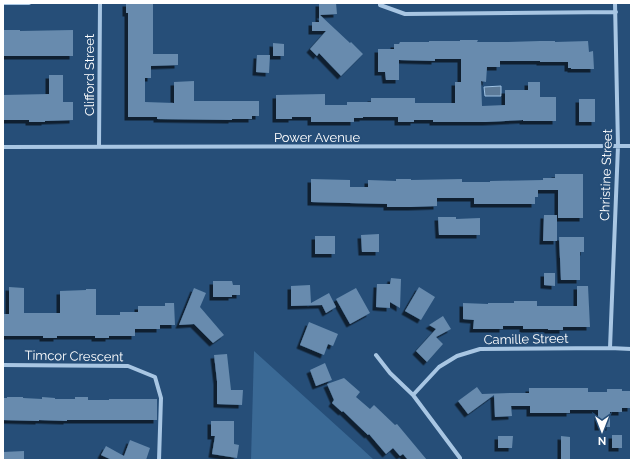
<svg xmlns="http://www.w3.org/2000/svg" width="634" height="463" font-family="Raleway,sans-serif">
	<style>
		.green { fill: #3a6995 }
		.water { fill: #5c7a98; stroke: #9dc1e3 }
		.building { fill: #678bae; filter: url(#shadow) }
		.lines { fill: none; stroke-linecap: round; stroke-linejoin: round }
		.minor { stroke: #a8c6e3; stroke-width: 4 }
		.labels { text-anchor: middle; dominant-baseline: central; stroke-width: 4; stroke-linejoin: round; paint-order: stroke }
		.street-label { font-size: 13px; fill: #fff; stroke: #264e78 }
	</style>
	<defs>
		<filter id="shadow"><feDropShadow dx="-3.5" dy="3.5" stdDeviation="0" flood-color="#0009"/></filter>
	</defs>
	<rect width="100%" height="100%" fill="#264e78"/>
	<!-- green -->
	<path class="green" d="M254,351L360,447L374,460H251Z"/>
	<!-- water -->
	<path class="water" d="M501,86V96H485L484,87Z"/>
	<!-- building -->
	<path class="building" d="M126,3H153V54H178V65L151,66V78H145V102L174,103V82L194,81V101H259V116H252V119H232V120L157,119V117H128V13H126Z
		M319,3H336L337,14L320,15L350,43L351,42L363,54L341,76L319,53L317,56L310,49L326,31H312V22H319Z
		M3,30H20V31L73,30V56H3Z
		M460,40H478L477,42H508L540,41H555V42L588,41L589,52L593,51L594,69H571V68H568V62H540V61H500V67H487L486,82L481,81L482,106L505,105V90H528V82H540V97H556V121H523V120L486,122H433V120H414V122H398V117H363V118H354V122H311V117H292V119H276V95L325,94V105H347V102H371V98H415V103H455V82H461V59H435V61L399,60V80H386L385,72H378V49H394V44H399L400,42H429V41H460Z
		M273,43L284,44V56H273Z
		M257,55H270L269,73L256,72Z
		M49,75H63V102H73V120L45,121V122H29V120H3V95L49,94Z
		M579,99H595V122H579Z
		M555,174H583V218H558V190H538V197H535V204H474V198H437V206L411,207H387V204L311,202V179L350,180V187H368V180L396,181V179H411V180L462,179V182H490V181L543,180V178H555Z
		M544,215H557V241H543Z
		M438,217H456V219L480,218V235H439Z
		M379,234V252H362L361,235Z
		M315,236H335V254H315Z
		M559,237H584V252H580V280H561Z
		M544,273H555V286L544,285Z
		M391,278L401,279L400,308L390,302V308L376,307L377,284H390Z
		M213,281H232L233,285H240V295H232V297H213Z
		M310,285L311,303L329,293L336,307L326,313L322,305L291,306V286Z
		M577,286H588L590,327H563V330H548V329H523V326H503V329H473L474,320L463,319V303L488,304V303H514V301H537V306H577Z
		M9,287L24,288V313H60V291L86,290V289H96V315H120V312H138V306H165V303H174L175,325H160V329H135V336H109V338H95V336H57V338H43V336H3V314H9Z
		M419,287L435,297L421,320L405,311Z
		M194,288L206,293L200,307L224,335L213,343L194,324L179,325Z
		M356,288L370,313L350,324L336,299Z
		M443,316L451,329L436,337L443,344L427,362L416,351L436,329L429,325Z
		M309,322L338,334L333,346L328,344L324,355L300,345Z
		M227,354L231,390H243L242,405L217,404V381L214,355Z
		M325,363L332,380L316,386L310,370Z
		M344,378L360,392L356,397L370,409L374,405L395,425L397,424L427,460H408L403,454L400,456L393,448L386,454L369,434L368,435L343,411L342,412L332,403L334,400L327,384Z
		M477,387L482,394L510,393H529V388H588V392H607V389H622V391H631V408H622V412H610V427H598V410H570V413H530V406H511L512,416L495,417L494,395L468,414L458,401Z
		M7,397H23V398L42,399V397L55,398V399H75V397H88V400H109V399H157V420H67V421L39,420V421L3,420V398H7Z
		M211,421H234V444L239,445L237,458L212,454L215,436H211Z
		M612,435H622V448H612Z
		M498,436H513L512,448H498Z
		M561,436L570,437V460H561Z
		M130,440L150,448L146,460H112L101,455L106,446L124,456Z
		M24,451V460H3V452Z"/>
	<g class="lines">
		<!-- minor -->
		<path class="minor" d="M3,3H29
			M380,3V5L405,14L616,12
			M3,147L631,146
			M99,147L100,3
			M610,348L618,146L615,3
			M376,355L390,373L413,395L460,458V460
			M3,365L128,366L155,377L161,398L159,460
			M413,395L439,367L457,356L480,349L610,348L631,349"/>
	</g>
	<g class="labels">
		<!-- street labels -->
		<g class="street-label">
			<text transform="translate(89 75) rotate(-90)">Clifford Street</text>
			<text x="317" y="137">Power Avenue</text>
			<text transform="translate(606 175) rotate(-88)">Christine Street</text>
			<text transform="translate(526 339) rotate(-1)">Camille Street</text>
			<text transform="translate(74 356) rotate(1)">Timcor Crescent</text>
		</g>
	</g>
	<!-- border -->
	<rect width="634" height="463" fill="none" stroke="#ffffff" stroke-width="8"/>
	<!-- north arrow -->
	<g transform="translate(602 431) rotate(180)" stroke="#264e78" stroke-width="3" paint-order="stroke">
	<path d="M0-3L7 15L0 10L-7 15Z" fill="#ffffff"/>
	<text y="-6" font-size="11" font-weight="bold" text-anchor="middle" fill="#ffffff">N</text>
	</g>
</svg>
